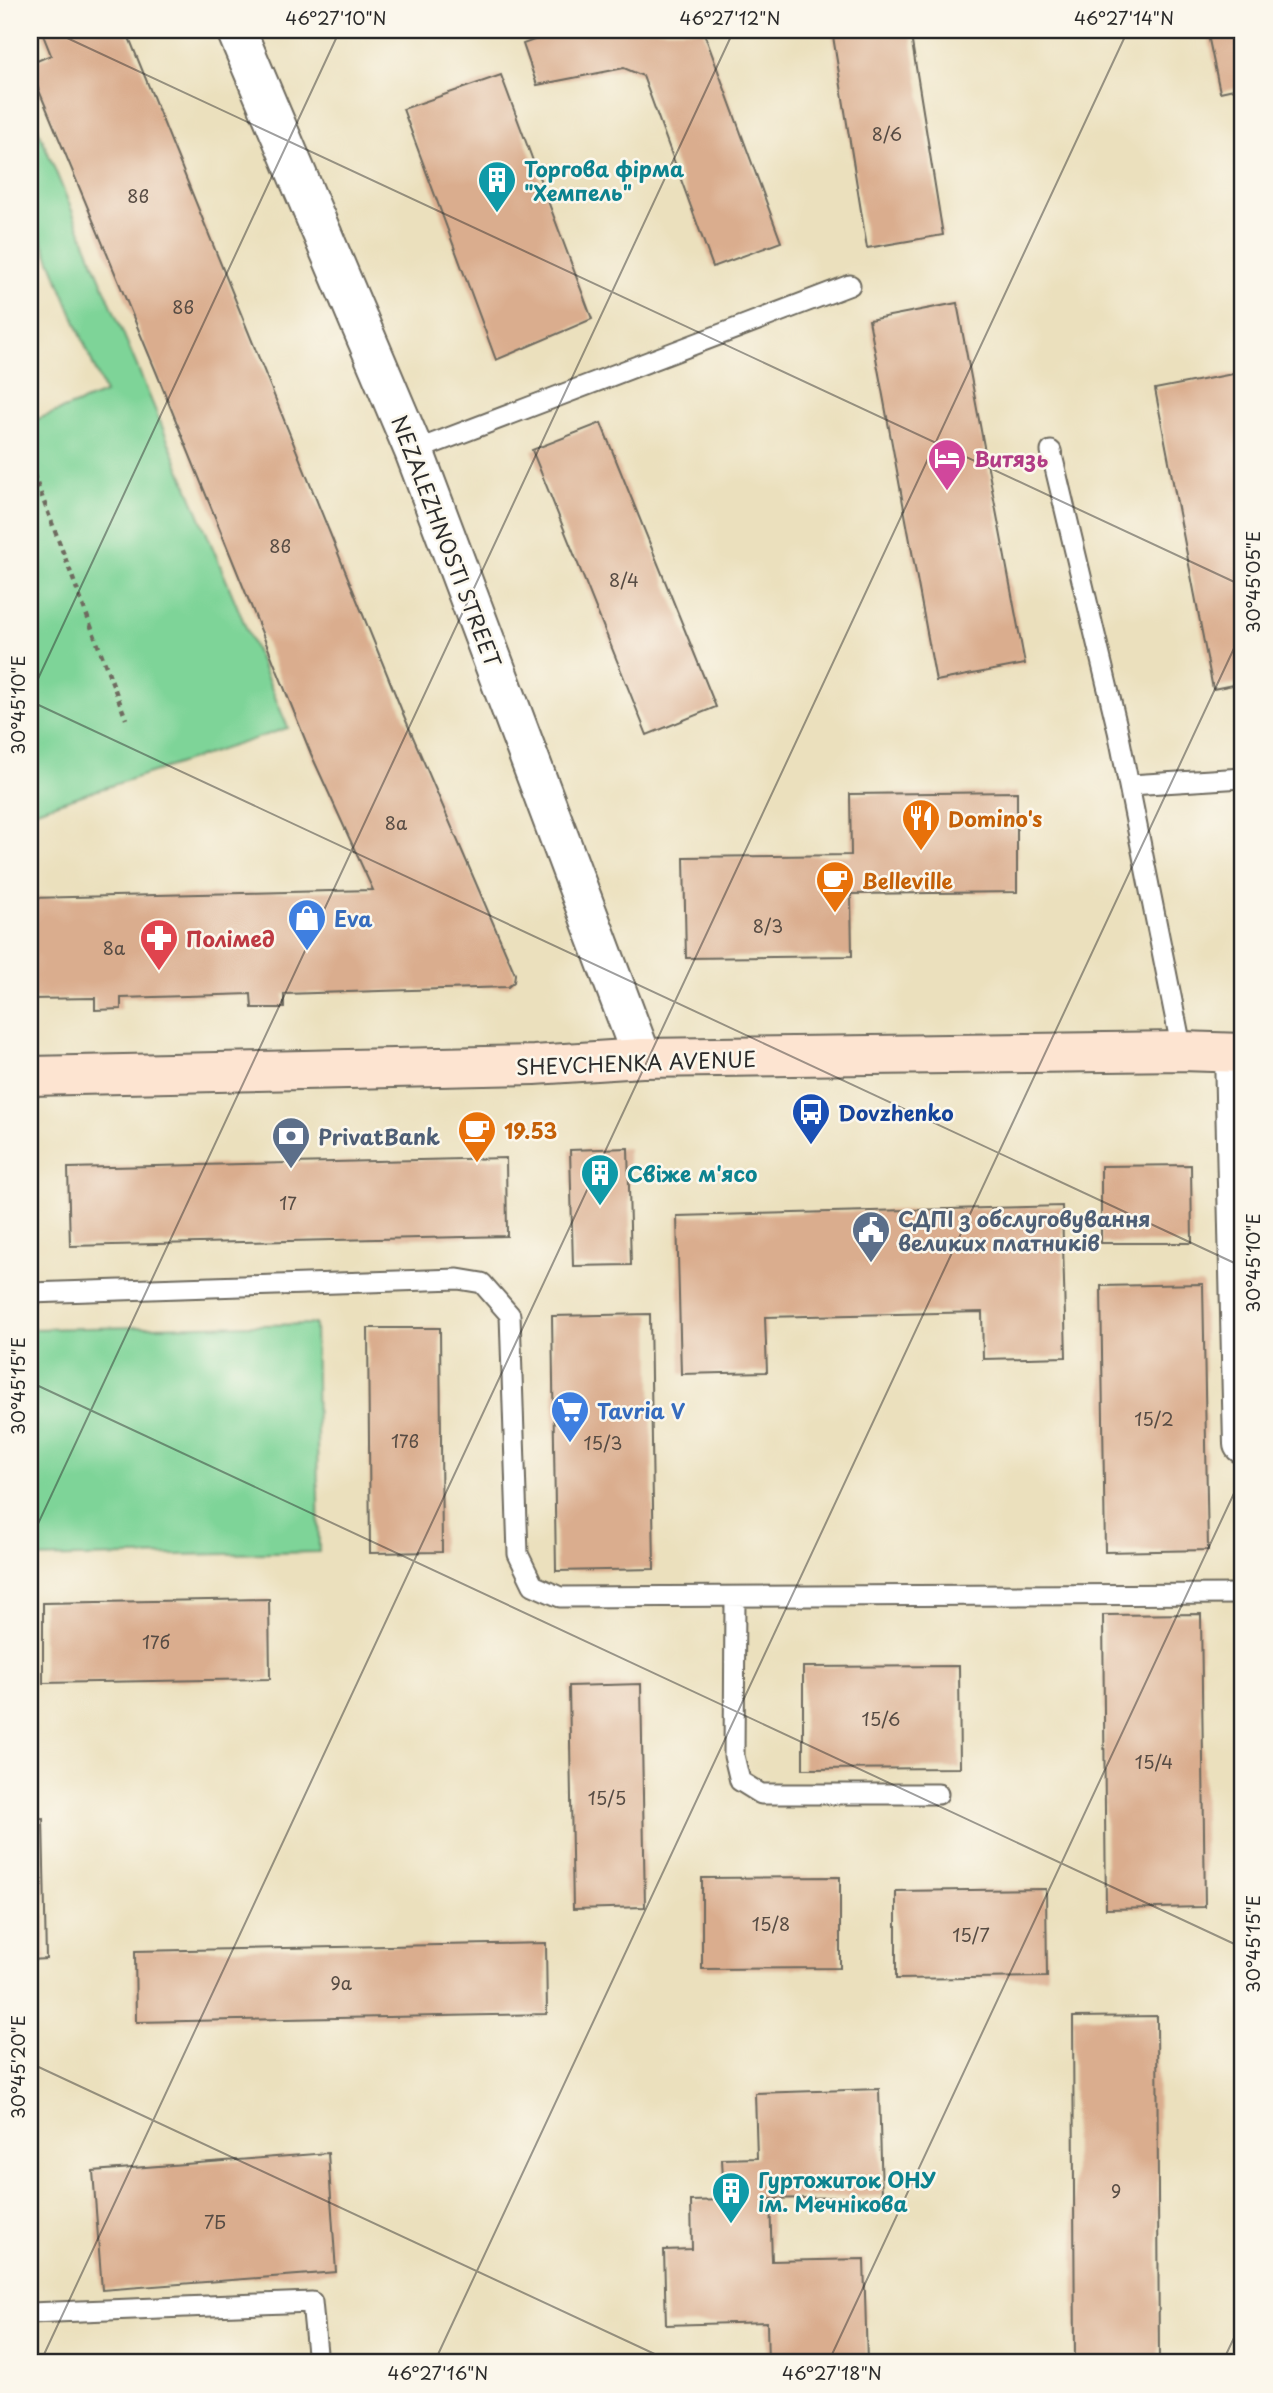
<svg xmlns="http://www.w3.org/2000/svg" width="1273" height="2393" font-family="'Playpen Sans',sans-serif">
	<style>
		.green { fill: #7ed498; stroke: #548062; stroke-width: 2 }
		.building { fill: #daad8e }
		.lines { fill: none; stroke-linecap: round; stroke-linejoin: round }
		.lane-casing { stroke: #6e6a5e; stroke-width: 23 }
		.street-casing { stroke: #6e6a5e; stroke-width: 42 }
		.secondary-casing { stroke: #6e6a5e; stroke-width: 42 }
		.path { stroke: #6e6a5e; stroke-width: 4.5; stroke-dasharray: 5 5; stroke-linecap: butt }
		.lane { stroke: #fff; stroke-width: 19 }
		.street { stroke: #fff; stroke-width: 38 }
		.secondary { stroke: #fde4d1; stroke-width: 38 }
		.ticks { fill: none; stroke: #2b2b2b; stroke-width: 2; stroke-opacity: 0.45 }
		.labels { text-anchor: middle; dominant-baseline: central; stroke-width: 5; stroke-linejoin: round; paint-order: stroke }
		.number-label { font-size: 18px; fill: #574c44 }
		.culture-label { font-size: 21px; font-weight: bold; fill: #0d838f; stroke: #fbf7ec; text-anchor: start }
		.hotel-label { font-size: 21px; font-weight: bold; fill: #b23c85; stroke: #fbf7ec; text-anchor: start }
		.street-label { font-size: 21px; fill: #2b2b2b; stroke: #fbf7ec }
		.food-label { font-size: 21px; font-weight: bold; fill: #c56008; stroke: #fbf7ec; text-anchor: start }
		.shop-label { font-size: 21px; font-weight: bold; fill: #366cbe; stroke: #fbf7ec; text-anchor: start }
		.health-label { font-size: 21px; font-weight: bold; fill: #be3a42; stroke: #fbf7ec; text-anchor: start }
		.transit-label { font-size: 21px; font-weight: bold; fill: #164399; stroke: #fbf7ec; text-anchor: start }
		.service-label { font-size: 21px; font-weight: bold; fill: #4e5e75; stroke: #fbf7ec; text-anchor: start }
		.neatline { fill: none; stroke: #2b2b2b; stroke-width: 2.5 }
		.ticks-label { font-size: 18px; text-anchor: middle; fill: #2b2b2b }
	</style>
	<rect width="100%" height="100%" fill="#fbf7ec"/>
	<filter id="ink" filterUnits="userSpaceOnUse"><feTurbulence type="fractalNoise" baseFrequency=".0143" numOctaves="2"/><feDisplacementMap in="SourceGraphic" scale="14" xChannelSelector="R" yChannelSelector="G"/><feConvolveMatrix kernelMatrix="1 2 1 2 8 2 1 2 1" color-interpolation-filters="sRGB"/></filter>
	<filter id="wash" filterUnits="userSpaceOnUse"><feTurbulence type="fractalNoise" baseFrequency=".00686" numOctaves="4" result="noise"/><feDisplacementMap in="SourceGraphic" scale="28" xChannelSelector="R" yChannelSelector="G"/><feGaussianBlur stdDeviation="1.57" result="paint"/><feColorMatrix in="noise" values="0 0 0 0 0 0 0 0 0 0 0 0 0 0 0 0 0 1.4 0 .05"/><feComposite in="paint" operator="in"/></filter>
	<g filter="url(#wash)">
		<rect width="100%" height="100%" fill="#ebe0bd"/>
		<!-- green -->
		<path class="green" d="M30,110L288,728L30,812V422L105,393L30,212Z
			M315,1324L319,1552L30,1558V1329Z"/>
		<g id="blocks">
			<!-- building -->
			<path class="building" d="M41,30H126L404,716L515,974L514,982L508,987L284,994V1008H252L251,994L121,998V1009L95,1010V998L30,999V898L373,890L311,754L157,374L30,69V64L51,55Z
				M561,30H703L781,242L713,267L643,76L624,68L537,85L523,44Z
				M832,30H910L943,235L867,248Z
				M1207,30H1243V87L1220,92Z
				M501,75L592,319L496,360L403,109Z
				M1243,150V179L1242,180L1236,151Z
				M957,303L1025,664L936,681L869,320Z
				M1243,372V683L1213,689L1155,389Z
				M601,423L716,707L647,735L532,450Z
				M1017,792V892L851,894L852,956L686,958L684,857L851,855L850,794Z
				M628,1148L631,1265L573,1266L570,1150Z
				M506,1158L507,1236L70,1246L68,1168Z
				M1191,1165L1192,1243H1101V1166Z
				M1062,1206L1066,1357L983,1359L982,1312L765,1317L767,1372L681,1374L677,1216Z
				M1203,1284L1208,1550L1105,1552L1101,1286Z
				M650,1314L654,1569L556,1571L552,1316Z
				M368,1328H440L442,1552L370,1553Z
				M269,1599L270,1679L43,1683V1603Z
				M1201,1614L1205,1907L1106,1909L1103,1615Z
				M959,1666L960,1768L803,1769V1667Z
				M641,1684L645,1907L573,1909L569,1686Z
				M43,1818L46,1959L30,1960V1819Z
				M840,1877V1968L702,1969V1878Z
				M1046,1889L1047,1977L896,1979V1891Z
				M546,1943L547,2014L136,2022L135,1951Z
				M1157,2016L1159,2363H1075L1073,2017Z
				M879,2089L882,2196L770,2199L772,2261L864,2259L867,2363H768L767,2322L666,2325L664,2250L692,2249L691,2201L724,2200L722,2159L757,2158L755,2093Z
				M328,2153L336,2272L102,2290L93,2171Z"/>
		</g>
	</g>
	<g filter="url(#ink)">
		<use href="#blocks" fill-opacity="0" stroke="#6e6a5e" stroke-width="2"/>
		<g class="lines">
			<defs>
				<path id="lane" d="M414,451L850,285
					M1051,451L1118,731L1182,1051
					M1130,785L1243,778
					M30,1293L458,1279L482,1283L510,1315L518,1554L533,1585L560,1597L1243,1594
					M735,1597L734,1756L740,1781L761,1794H938
					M30,2313L312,2302L318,2363"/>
				<path id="street" d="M236,30L414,451L642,1058
					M1234,1053L1243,1444"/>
				<path id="secondary" d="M30,1076L534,1065L642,1058L1182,1051L1243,1053"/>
			</defs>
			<!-- lane casing -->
			<use href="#lane" class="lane-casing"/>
			<!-- street casing -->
			<use href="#street" class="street-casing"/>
			<!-- secondary casing -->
			<use href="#secondary" class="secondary-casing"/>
			<!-- path -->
			<path class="path" d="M30,465L126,719"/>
			<!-- lane -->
			<use href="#lane" class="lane"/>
			<!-- street -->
			<use href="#street" class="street"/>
			<!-- secondary -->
			<use href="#secondary" class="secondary"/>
		</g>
	</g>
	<!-- ticks -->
	<path class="ticks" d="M50,30L1243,586M30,696L340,30M30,701L1243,1267M30,1382L1243,1948M30,1541L734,30M30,2063L674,2363M40,2363L1128,30M434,2363L1243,629M828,2363L1243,1474M1222,2363L1243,2319"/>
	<!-- icons -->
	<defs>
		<symbol id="building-pin" viewBox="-11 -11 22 30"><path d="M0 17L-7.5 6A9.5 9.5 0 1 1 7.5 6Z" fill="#0f9aa8" stroke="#fbf7ec"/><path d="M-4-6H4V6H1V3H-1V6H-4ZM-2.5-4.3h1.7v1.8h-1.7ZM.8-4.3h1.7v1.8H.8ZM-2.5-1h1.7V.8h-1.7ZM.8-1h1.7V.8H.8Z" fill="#fff"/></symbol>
		<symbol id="hotel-pin" viewBox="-11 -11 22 30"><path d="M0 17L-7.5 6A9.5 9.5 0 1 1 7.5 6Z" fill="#d1479c" stroke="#fbf7ec"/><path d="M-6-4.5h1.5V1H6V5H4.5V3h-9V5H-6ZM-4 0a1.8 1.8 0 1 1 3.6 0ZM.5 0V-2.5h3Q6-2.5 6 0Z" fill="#fff"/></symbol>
		<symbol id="restaurant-pin" viewBox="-11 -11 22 30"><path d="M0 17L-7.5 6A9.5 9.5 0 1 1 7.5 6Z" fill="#e8710a" stroke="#fbf7ec"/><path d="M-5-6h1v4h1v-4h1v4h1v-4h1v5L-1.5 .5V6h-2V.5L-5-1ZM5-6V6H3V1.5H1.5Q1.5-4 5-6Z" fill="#fff"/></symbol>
		<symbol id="cafe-pin" viewBox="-11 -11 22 30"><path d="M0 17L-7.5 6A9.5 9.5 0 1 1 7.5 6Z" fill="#e8710a" stroke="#fbf7ec"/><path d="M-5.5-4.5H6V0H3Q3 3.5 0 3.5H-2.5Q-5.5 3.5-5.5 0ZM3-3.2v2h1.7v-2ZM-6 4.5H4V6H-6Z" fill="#fff"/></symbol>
		<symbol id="shop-pin" viewBox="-11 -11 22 30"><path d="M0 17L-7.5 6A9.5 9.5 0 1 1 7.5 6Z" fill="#3f7fe0" stroke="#fbf7ec"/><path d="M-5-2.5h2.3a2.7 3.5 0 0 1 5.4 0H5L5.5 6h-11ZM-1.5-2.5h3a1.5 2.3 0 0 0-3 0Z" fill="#fff"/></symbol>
		<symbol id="pharmacy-pin" viewBox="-11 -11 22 30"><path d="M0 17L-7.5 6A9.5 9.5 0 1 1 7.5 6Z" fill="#e0444e" stroke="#fbf7ec"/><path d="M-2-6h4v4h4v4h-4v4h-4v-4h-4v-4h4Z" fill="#fff"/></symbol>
		<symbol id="bus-pin" viewBox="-11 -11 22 30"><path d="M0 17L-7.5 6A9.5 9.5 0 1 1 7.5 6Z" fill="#1a4fb4" stroke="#fbf7ec"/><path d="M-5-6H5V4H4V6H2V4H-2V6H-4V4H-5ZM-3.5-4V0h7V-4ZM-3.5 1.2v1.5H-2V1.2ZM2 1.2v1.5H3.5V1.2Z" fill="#fff"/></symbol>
		<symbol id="bank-pin" viewBox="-11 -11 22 30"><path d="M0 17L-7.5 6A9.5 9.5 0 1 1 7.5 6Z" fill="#5c6f8a" stroke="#fbf7ec"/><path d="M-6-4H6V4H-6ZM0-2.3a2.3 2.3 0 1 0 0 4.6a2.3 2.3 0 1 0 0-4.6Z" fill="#fff"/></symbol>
		<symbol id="civic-pin" viewBox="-11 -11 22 30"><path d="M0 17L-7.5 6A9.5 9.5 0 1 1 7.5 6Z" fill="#5c6f8a" stroke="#fbf7ec"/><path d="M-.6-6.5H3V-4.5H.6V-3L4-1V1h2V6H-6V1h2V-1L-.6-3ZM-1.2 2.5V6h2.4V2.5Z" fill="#fff"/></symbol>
		<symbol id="supermarket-pin" viewBox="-11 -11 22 30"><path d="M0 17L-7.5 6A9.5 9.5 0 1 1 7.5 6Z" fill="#3f7fe0" stroke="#fbf7ec"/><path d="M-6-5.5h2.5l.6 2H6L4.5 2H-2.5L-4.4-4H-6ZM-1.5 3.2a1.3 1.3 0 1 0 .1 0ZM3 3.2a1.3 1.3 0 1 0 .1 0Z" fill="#fff"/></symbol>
	</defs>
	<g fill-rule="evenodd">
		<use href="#building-pin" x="475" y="158" width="44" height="60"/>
		<use href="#hotel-pin" x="925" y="436" width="44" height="60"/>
		<use href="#restaurant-pin" x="899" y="796" width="44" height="60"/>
		<use href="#cafe-pin" x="813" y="858" width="44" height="60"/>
		<use href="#shop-pin" x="285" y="896" width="44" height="60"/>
		<use href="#pharmacy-pin" x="137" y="916" width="44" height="60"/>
		<use href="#bus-pin" x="789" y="1090" width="44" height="60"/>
		<use href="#cafe-pin" x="455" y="1108" width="44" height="60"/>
		<use href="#bank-pin" x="269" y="1114" width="44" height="60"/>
		<use href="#building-pin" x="578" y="1151" width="44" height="60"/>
		<use href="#civic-pin" x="849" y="1208" width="44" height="60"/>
		<use href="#supermarket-pin" x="548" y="1388" width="44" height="60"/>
		<use href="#building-pin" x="709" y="2169" width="44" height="60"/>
	</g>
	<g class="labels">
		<!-- number labels -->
		<g class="number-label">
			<text x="887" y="133">8/6</text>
			<text x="138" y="195">8в</text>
			<text x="183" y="306">8в</text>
			<text x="280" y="545">8в</text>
			<text x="624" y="579">8/4</text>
			<text x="396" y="822">8а</text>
			<text x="768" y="925">8/3</text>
			<text x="114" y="947">8а</text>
			<text x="288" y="1202">17</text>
			<text x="1154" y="1418">15/2</text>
			<text x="405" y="1440">17в</text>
			<text x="603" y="1442">15/3</text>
			<text x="156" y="1641">17б</text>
			<text x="881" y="1718">15/6</text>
			<text x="1154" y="1761">15/4</text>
			<text x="607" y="1797">15/5</text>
			<text x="771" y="1923">15/8</text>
			<text x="971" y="1934">15/7</text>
			<text x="341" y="1982">9а</text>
			<text x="1116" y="2190">9</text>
			<text x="215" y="2221">7Б</text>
		</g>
		<!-- culture labels -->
		<g class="culture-label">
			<text x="524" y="168">Торгова фірма<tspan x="524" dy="24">"Хемпель"</tspan></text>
			<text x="627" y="1173">Свіже м'ясо</text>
			<text x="758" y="2179">Гуртожиток ОНУ<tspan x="758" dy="24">ім. Мечнікова</tspan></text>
		</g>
		<!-- hotel labels -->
		<g class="hotel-label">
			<text x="974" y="458">Витязь</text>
		</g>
		<!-- street labels -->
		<g class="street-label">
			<text transform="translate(447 541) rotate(69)">NEZALEZHNOSTI STREET</text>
			<text transform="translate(636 1062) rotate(-2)">SHEVCHENKA AVENUE</text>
		</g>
		<!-- food labels -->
		<g class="food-label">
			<text x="948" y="818">Domino's</text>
			<text x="862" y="880">Belleville</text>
			<text x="504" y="1130">19.53</text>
		</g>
		<!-- shop labels -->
		<g class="shop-label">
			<text x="334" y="918">Eva</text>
			<text x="597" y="1410">Tavria V</text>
		</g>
		<!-- health labels -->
		<g class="health-label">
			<text x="186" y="938">Полімед</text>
		</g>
		<!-- transit labels -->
		<g class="transit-label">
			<text x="838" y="1112">Dovzhenko</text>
		</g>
		<!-- service labels -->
		<g class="service-label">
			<text x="318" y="1136">PrivatBank</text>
			<text x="898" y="1218">СДПІ з обслуговування<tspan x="898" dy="24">великих платників</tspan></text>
		</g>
	</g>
	<!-- margin -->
	<rect width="1273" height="2393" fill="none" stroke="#fbf7ec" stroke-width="77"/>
	<rect x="38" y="38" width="1196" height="2316" class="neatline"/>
	<g class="ticks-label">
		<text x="336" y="25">46°27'10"N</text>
		<text x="730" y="25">46°27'12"N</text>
		<text x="1124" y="25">46°27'14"N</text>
		<text transform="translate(1254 582) rotate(-90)" y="6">30°45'05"E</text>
		<text transform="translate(19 705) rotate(-90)" y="6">30°45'10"E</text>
		<text transform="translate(1254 1263) rotate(-90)" y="6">30°45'10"E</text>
		<text transform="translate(19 1386) rotate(-90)" y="6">30°45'15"E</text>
		<text transform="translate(1254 1944) rotate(-90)" y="6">30°45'15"E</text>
		<text transform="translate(19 2067) rotate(-90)" y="6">30°45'20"E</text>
		<text x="438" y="2380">46°27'16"N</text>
		<text x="832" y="2380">46°27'18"N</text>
	</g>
</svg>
